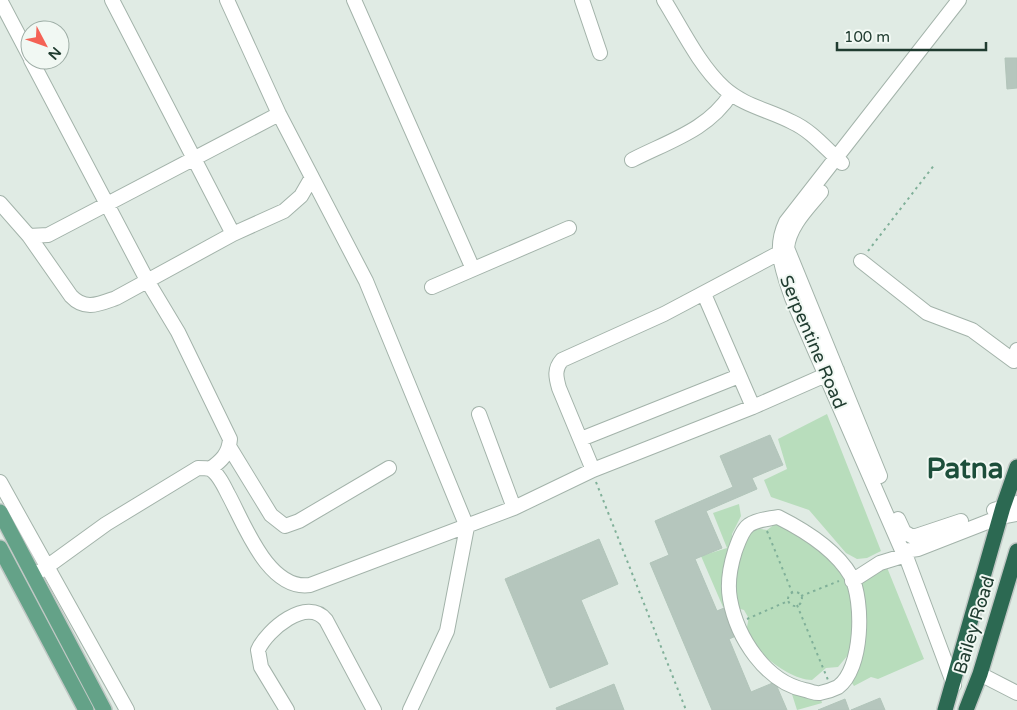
<svg xmlns="http://www.w3.org/2000/svg" width="1017" height="710" font-family="'Varela Round',sans-serif">
	<style>
		.green { fill: #b8ddbc }
		.building { fill: #b5c6bd; stroke: #b2c5ba }
		.lines { fill: none; stroke-linecap: round; stroke-linejoin: round }
		.minor-casing { stroke: #a3b3aa; stroke-width: 16 }
		.major-casing { stroke: #c1c8c5; stroke-width: 18 }
		.highway-casing { stroke: #c1c8c5; stroke-width: 18 }
		.path { stroke: #80b099; stroke-width: 2; stroke-dasharray: 2.5 4; stroke-linecap: butt }
		.minor { stroke: #fff; stroke-width: 14 }
		.major { stroke: #64a288; stroke-width: 15 }
		.highway { stroke: #2c6952; stroke-width: 15 }
		.labels { text-anchor: middle; dominant-baseline: central; stroke-width: 4; stroke-linejoin: round; paint-order: stroke }
		.street-label { font-size: 18px; fill: #203c30; stroke: #f1f8f3 }
		.town-label { font-size: 28px; font-weight: bold; fill: #1c4e3a; stroke: #f1f8f3 }
	</style>
	<rect width="100%" height="100%" fill="#e0ebe4"/>
	<!-- green -->
	<path class="green" d="M827,414L881,551L867,558L857,559L846,553L809,510L771,497L764,480L787,469L778,439Z
		M739,504L741,516L732,534L729,606L723,607L701,556L727,548L713,513Z
		M779,521L821,546L852,587L853,638L848,655L838,667L826,668L812,680C790,680 754,652 747,632C746,627 749,622 748,617L744,610L737,608C730,580 735,549 755,528L767,530Z
		M886,565L924,659L878,679L871,677L854,686L850,680L862,605L861,583Z
		M791,691L820,696L822,703L797,710Z"/>
	<!-- building -->
	<path class="building" d="M1005,58H1017V88L1007,89Z
		M770,435L783,465L752,478L757,489L706,511L722,548L695,559L717,611L724,608L736,636L729,639L751,692L775,682L787,710H712L650,563L669,555L655,521L733,487L720,456Z
		M599,539L618,584L581,600L608,664L550,688L505,579Z
		M614,684L624,710H557L556,708Z
		M880,698L885,710H851Z
		M845,699L849,710H818Z"/>
	<g class="lines">
		<defs>
			<path id="minor" d="M0,0L30,57
				M112,0L233,234
				M227,0L279,114L366,281L467,527L447,631L410,710
				M354,0L473,269
				M582,0L600,53
				M664,0C682,29 699,65 724,88C744,106 769,110 792,122C812,131 826,149 842,163
				M959,0L786,222C773,249 783,271 792,298L901,548L904,551L918,549L1000,517L1017,514
				M31,60L148,282L178,332L230,439C229,454 221,461 210,469
				M632,160C669,141 708,130 731,94
				M821,192C808,208 789,226 787,248L880,476
				M0,203L29,236L71,296C85,311 99,304 116,298L233,234L284,211L301,196L312,177
				M29,236L48,235L279,114
				M861,261L927,313L972,330L1014,361L1017,350
				M432,287L569,228
				M704,294L753,407
				M479,414L514,508
				M581,439L739,376
				M230,448L271,515L285,526L299,521L389,468
				M593,470L559,388C556,377 554,369 562,360L664,314L779,253
				M0,482L127,710
				M994,510L1017,503
				M778,517C804,530 836,550 851,576C864,601 863,669 838,687C834,689 825,692 820,693C816,694 810,691 805,690C766,682 737,638 730,599C727,583 730,567 735,551C738,543 742,530 749,525C758,519 768,519 778,517Z
				M898,519L904,532L913,537L961,521
				M904,551L954,685
				M33,575L48,566L106,524L198,468C201,468 207,468 210,469C218,473 224,486 228,494C244,523 268,591 310,585L514,508L593,470L753,407L837,370
				M852,581L880,563L906,555
				M980,674L1017,693
				M287,710L261,667L258,650C267,630 307,596 326,620L374,710"/>
			<path id="major" d="M0,512L104,710
				M0,548L86,710"/>
			<path id="highway" d="M945,710L1003,507L1017,467
				M966,710L980,674L1017,551"/>
		</defs>
		<!-- minor casing -->
		<use href="#minor" class="minor-casing"/>
		<!-- major casing -->
		<use href="#major" class="major-casing"/>
		<!-- highway casing -->
		<use href="#highway" class="highway-casing"/>
		<!-- path -->
		<path class="path" d="M868,251L935,164
			M596,482L686,710
			M767,531L792,592
			M788 599a7 7 0 1 1 14 0a7 7 0 1 1-14 0Z
			M801,596L839,581
			M797,605L828,680
			M747,619L788,601"/>
		<!-- minor -->
		<use href="#minor" class="minor"/>
		<!-- major -->
		<use href="#major" class="major"/>
		<!-- highway -->
		<use href="#highway" class="highway"/>
	</g>
	<g class="labels">
		<!-- street labels -->
		<g class="street-label">
			<text transform="translate(813 342) rotate(67)">Serpentine Road</text>
			<text transform="translate(974 625) rotate(-73)">Bailey Road</text>
		</g>
		<!-- town labels -->
		<g class="town-label">
			<text x="965" y="469">Patna</text>
		</g>
	</g>
	<!-- north arrow -->
	<g transform="translate(45 45) rotate(131)"><circle r="24" fill="#f1f8f3" stroke="#9dada5"/>
	<path d="M0-4L9 19L0 12L-9 19Z" fill="#f46255"/>
	<text y="-8" font-size="14" font-weight="bold" text-anchor="middle" fill="#203c30">N</text>
	</g>
	<!-- scale -->
	<path d="M837 42v8h149v-8" fill="none" stroke="#203c30" stroke-width="2.5"/>
	<text x="844" y="42" font-size="15" fill="#203c30" stroke="#f1f8f3" stroke-width="4" paint-order="stroke">100 m</text>
</svg>
